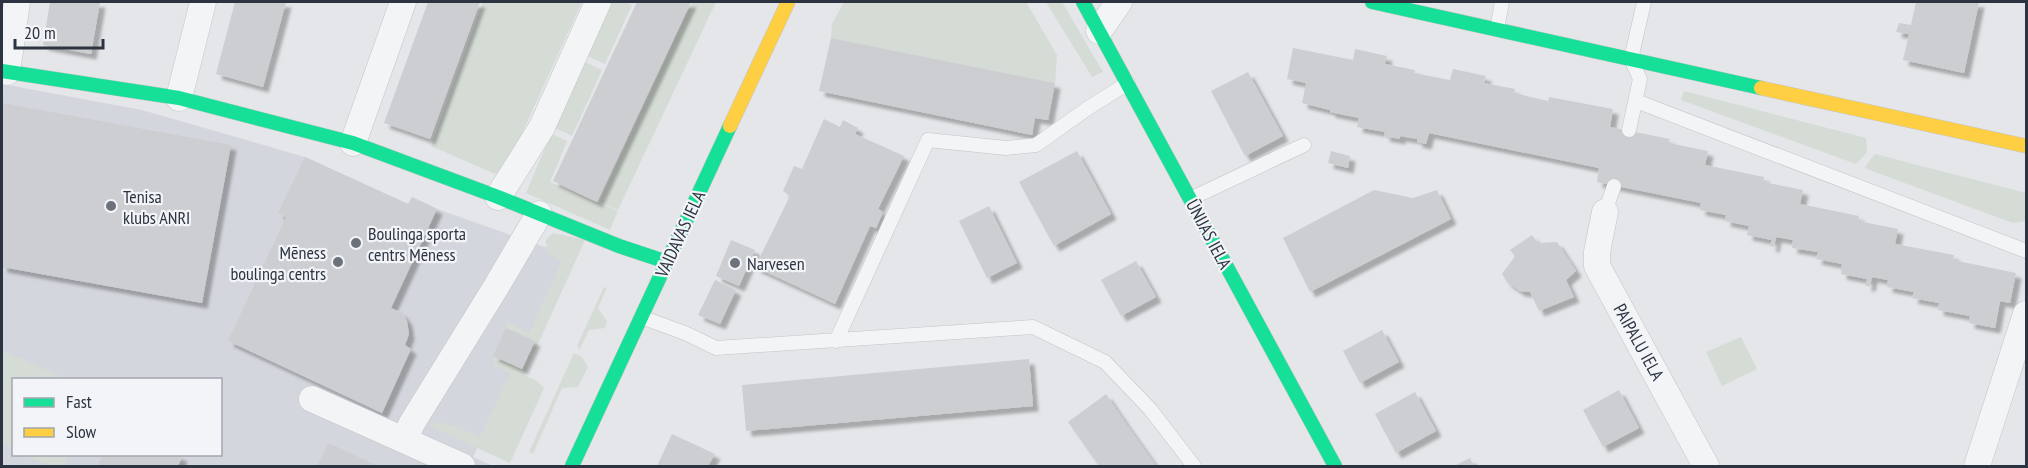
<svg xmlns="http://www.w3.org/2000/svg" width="2028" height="468" font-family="'PT Sans Narrow',sans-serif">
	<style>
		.built { fill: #d3d6dc; fill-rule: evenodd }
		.green { fill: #d5dcd5 }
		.building { fill: #ccced1; filter: url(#shadow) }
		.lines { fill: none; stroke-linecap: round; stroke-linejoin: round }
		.lane-casing { stroke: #c2c4c7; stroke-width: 15 }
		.street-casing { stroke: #c2c4c7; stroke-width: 27 }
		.fast-casing { stroke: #c2c4c7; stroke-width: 15 }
		.slow-casing { stroke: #c2c4c7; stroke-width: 15 }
		.lane { stroke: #f3f4f5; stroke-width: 14 }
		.street { stroke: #f3f4f5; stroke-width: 26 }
		.fast { stroke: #16e098; stroke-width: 14 }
		.slow { stroke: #ffcf43; stroke-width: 14 }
		.poi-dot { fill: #6c727c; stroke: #f2f4f7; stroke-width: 2 }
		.labels { text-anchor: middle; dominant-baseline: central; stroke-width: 4.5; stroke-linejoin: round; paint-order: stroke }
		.poi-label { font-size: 18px; fill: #2c3441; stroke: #f2f4f7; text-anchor: start }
		.street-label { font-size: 18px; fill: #2c3441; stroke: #f2f4f7 }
	</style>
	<defs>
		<filter id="shadow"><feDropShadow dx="5.5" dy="5.5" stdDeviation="1.5" flood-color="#0004"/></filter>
	</defs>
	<rect width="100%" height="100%" fill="#e4e6e9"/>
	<!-- built -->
	<path class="built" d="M2,84L142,110L305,157L408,204L412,197L437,209L567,255L473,457L493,466H2ZM217,379L221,380L220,454H14V380Z"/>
	<!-- green -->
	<path class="green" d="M483,2H582L502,177L431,146Z
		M612,2H625L632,5L605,64L587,56Z
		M692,2H716L618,210L599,202Z
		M844,2H1026L1057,55L1055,83L831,38L832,24Z
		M1046,2H1062L1103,72L1092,77Z
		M585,62L602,70L572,136L555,128Z
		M1684,91L1866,138L1867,152L1856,164L1681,100Z
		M551,134L567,141L550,182L618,211L610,230L526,193Z
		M1875,154L2026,193V221L2013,223L1864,168Z
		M553,233L585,240L524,375L537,381L544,388L510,463L428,425C446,418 463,430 480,437L510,373L495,366L493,356L522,368L534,341L506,328L507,322L529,333L562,261L547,253L546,240Z
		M604,287L607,288L598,308L607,321L605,328L589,330L580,349L577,346Z
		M1741,337L1757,369L1722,386L1706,352Z
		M2,350L67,379L14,380L13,449L2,444Z
		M574,353L582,357L588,367L578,387L562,388L533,454L529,452Z
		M25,455H68L63,466H51Z"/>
	<!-- building -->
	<path class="building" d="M50,2H100L91,54L43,45Z
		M235,2H286L263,87L216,74Z
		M428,2H480L430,139L384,123Z
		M637,2H691L597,202L553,181Z
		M1916,2H1979L1964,73L1903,60L1909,34L1896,32L1899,23L1911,25Z
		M831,38L1055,83L1048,120L1035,118L1032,135L819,91Z
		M1293,48L1353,60L1355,49L1387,56L1385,64L1415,70L1414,73L1450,80L1453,69L1486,76L1484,83L1515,89L1514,93L1548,101L1549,97L1613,109L1610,127L1670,139L1669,143L1708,151L1705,165L1764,177L1763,182L1803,190L1800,204L1859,216L1858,221L1898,229L1895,244L1954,255L1953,260L2016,273L2010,303L2000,301L1995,328L1969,323L1970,316L1938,310L1939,303L1912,298L1914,292L1887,287L1888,280L1872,277L1870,286H1866L1867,279L1841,274L1842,264L1816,259L1818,252L1792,248L1793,240L1776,237L1774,247L1770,246L1772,240L1747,235L1749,226L1725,221L1726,215L1700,210L1701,203L1597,182L1599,168L1429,133L1426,144L1417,142V139L1400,136V139L1384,136L1385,132L1357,127L1359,118L1330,112V110L1302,103L1306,83L1287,79Z
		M1248,72L1283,136L1245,156L1211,91Z
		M2,103L231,145L202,303L2,267Z
		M824,119L840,127L843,120L858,128L855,134L904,156L878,209L883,212L876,228L870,226L835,304L755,267L790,196L783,191L794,166L802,169Z
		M1077,151L1111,214L1054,246L1019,182Z
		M1331,151L1350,156L1348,168L1328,163Z
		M305,157L408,204L412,197L437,209L391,308L402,313L407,321L409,334L405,345L411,349L382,413L228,341L286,217L278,213Z
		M1374,190L1413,198L1437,190L1451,219L1310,292L1283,238Z
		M989,206L1017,263L987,278L959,221Z
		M1532,235L1538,243L1557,242L1576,271L1566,280L1574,297L1539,311L1530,292L1520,291L1507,282L1502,274L1515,256L1510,250Z
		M731,240L755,250L739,286L716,276Z
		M1136,261L1156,297L1121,316L1101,280Z
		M715,280L736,290L720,324L698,315Z
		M506,328L535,341L522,369L493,356Z
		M1382,330L1399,362L1360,383L1343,351Z
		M1029,359L1033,406L746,431L742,385Z
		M1619,390L1639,428L1603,447L1583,410Z
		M1415,392L1436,431L1396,453L1375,414Z
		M1106,394L1127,425L1156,466H1099L1068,422Z
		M672,434L715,454L708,466H657Z
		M328,443L378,466H317Z
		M103,454H177L182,457L178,466H98Z
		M1470,458L1474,466H1454Z"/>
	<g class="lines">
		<defs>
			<path id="lane" d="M1497,29L1502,2
				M1636,101L2026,251
				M1629,130L1640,79L1631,59L1644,2
				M1190,199L1304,145
				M1605,212L1614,186
				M641,317L685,333L716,348L1033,327L1105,362L1150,409L1194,466
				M836,341L928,140L1006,148L1036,145L1088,108L1128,83"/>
			<path id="street" d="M1099,31L1119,2
				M7,72L17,2
				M179,98L203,2
				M353,143L403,2
				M498,197L542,127L598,2
				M1605,212L1597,252V266L1706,466
				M312,399L462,466
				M404,440L412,423L496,287L539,214
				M1977,466L2026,314"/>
			<path id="fast" d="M1083,2L1335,466
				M1372,2L1761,88
				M2,71L179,98L353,143L498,197L619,246L667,262
				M572,466L730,126"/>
			<path id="slow" d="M1761,88L2026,146
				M730,126L788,2"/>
		</defs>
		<!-- lane casing -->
		<use href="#lane" class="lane-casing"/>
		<!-- street casing -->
		<use href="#street" class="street-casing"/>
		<!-- fast casing -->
		<use href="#fast" class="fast-casing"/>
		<!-- slow casing -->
		<use href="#slow" class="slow-casing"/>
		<!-- lane -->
		<use href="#lane" class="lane"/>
		<!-- street -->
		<use href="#street" class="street"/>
		<!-- fast -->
		<use href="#fast" class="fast"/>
		<!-- slow -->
		<use href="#slow" class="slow"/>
	</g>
	<!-- markers -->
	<g class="poi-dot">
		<circle cx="111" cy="206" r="6"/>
		<circle cx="356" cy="243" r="6"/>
		<circle cx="338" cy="262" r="6"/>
		<circle cx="735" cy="263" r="6"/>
	</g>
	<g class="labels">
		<!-- poi labels -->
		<g class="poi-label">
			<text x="123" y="196">Tenisa<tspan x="123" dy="21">klubs ANRI</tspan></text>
			<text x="368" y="233">Boulinga sporta<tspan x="368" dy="21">centrs Mēness</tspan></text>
			<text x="326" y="252" text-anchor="end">Mēness<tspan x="326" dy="21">boulinga centrs</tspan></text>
			<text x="747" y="263">Narvesen</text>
		</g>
		<!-- street labels -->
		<g class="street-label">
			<text transform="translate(680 234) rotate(-65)">VAIDAVAS IELA</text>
			<text transform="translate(1209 234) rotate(62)">ŪNIJAS IELA</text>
			<text transform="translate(1639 342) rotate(61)">PAIPALU IELA</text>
		</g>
	</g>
	<!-- border -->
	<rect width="2028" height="468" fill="none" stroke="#2c3441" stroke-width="6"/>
	<!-- legend -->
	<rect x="12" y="378" width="210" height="78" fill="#f2f4f7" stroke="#a3a7ae" stroke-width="1.5"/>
	<rect x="24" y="398" width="30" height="9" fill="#16e098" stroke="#a3a7ae" stroke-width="1.5"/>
	<text x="66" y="408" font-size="18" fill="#2c3441">Fast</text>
	<rect x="24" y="428" width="30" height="9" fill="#ffcf43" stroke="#a3a7ae" stroke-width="1.5"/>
	<text x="66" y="438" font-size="18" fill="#2c3441">Slow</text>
	<!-- scale -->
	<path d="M15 39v9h88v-9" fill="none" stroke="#2c3441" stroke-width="3"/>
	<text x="24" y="39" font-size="18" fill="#2c3441" stroke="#f2f4f7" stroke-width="4.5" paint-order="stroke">20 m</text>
</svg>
